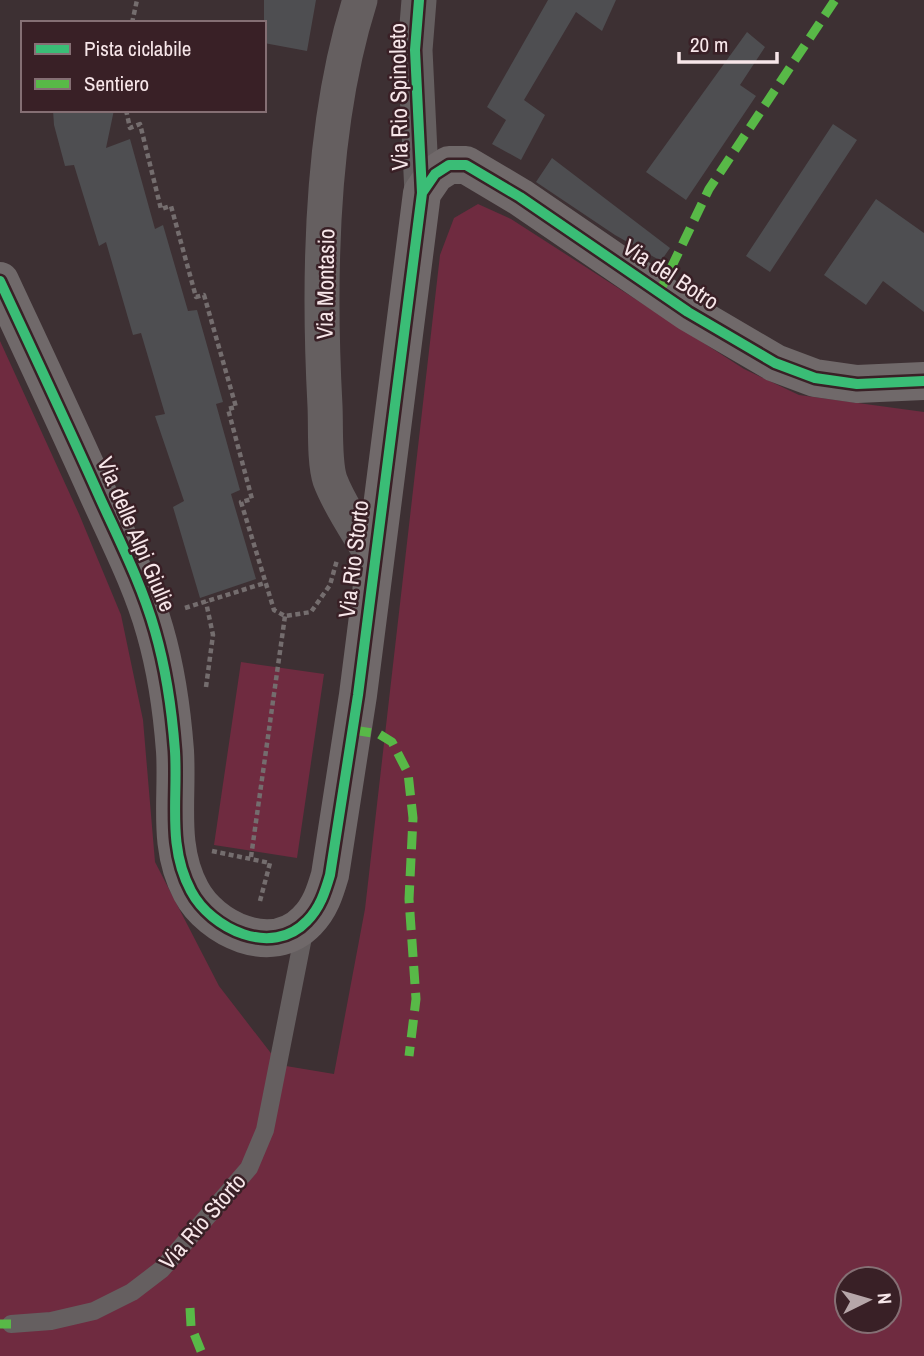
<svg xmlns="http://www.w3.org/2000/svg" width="924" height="1356" font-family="'Archivo Narrow',sans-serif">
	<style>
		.built { fill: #4f3239 }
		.green { fill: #6f2b40; fill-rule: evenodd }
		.building { fill: #4e4e51 }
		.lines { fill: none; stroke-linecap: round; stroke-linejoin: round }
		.path { stroke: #746d6e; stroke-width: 4.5; stroke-dasharray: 5 3.5; stroke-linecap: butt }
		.lane { stroke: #655f60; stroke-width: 18 }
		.street { stroke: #655f60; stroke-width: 35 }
		.secondary { stroke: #70696a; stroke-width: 38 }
		.quiet { stroke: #58b947; stroke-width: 9; stroke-dasharray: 18 9; stroke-linecap: butt }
		.cycleway-casing { stroke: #392026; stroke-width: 15 }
		.cycleway { stroke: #3abd76; stroke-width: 10 }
		.labels { text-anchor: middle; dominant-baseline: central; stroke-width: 5; stroke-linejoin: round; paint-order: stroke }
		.street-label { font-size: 23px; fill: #f7e6e9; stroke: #392026 }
	</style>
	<rect width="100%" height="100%" fill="#3d3033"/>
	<!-- built -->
	<path class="built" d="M924,611V802L922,731Z"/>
	<!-- green -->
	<path class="green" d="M478,204L511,219L744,369L799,395L924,412V1356H0V341L79,514L121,615L143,720L155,862L219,986L280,1065L334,1074L365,909L440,255L454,218ZM847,1279H889V1321H847Z
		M241,662L324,674L297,858L214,845Z"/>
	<!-- building -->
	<path class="building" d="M264,0H316L307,51L264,43Z
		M548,0H616L602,31L576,12L524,100L545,115L521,160L492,144L506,120L487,107Z
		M747,32L765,47L740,85L756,96L686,200L646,172Z
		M53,110H114L106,148L130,139L155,229L163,225L188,311L197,310L223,402L216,404L240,490L231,494L256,579L200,598L173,507L184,501L155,416L165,414L141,333L133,335L106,242L99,246L74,165L65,166L54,125Z
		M833,124L857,140L770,272L746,256Z
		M552,158L670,248L661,261L615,235L536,182Z
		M876,199L924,233V312L883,281L866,305L824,275Z"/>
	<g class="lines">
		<!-- path -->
		<path class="path" d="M132,23L137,0
			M126,110L130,128L140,124L161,209L171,206L196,297L204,295L236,407L228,409L252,499L241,502L274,610L285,616L311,612L330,585L337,560
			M185,608L265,583
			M206,687L213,635L206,602
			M212,851L270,863L260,901
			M251,857L285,616"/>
		<!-- lane -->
		<path class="lane" d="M11,1324L51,1321L94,1311L132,1292L162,1269L249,1168L265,1130L305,927"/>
		<!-- street -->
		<path class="street" d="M360,0C321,123 318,277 325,406C326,426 324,462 330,480C340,507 360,534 374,559
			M419,0L415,50L422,193"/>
		<!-- secondary -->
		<path class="secondary" d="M0,281C34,354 68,426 100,498C120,542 142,585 155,631C166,669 172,711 175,751C178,800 167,846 191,891C211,929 272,958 307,921C320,908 325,892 330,875L358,695L422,193L435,174L449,165H466L520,197L688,312L775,363L815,378L857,384L924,381"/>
		<!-- quiet -->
		<path class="quiet" d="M659,293L709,189L835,0
			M353,730L379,734L392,742L408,773L413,818L409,899L416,999L409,1056
			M190,1308L191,1326L203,1356
			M0,1324H11"/>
		<defs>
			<path id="cycleway" d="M422,193L435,174L449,165H466L520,197L688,312L775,363L815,378L857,384L924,381
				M0,281C34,354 68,426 100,498C120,542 142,585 155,631C166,669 172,711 175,751C178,800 167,846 191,891C211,929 272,958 307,921C320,908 325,892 330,875L358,695L422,193L415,50L419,0"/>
		</defs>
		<!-- cycleway casing -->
		<use href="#cycleway" class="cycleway-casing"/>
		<!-- cycleway -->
		<use href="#cycleway" class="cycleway"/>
	</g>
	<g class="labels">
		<!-- street labels -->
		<g class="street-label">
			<text transform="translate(398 97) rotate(-91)">Via Rio Spinoleto</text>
			<text transform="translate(671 274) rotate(33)">Via del Botro</text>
			<text transform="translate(325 284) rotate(-89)">Via Montasio</text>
			<text transform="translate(137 534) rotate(67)">Via delle Alpi Giulie</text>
			<text transform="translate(353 559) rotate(-83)">Via Rio Storto</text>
			<text transform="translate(202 1221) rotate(-49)">Via Rio Storto</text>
		</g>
	</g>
	<!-- legend -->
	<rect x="21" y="21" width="245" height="91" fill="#392026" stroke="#856f74" stroke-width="2"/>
	<rect x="35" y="44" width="35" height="10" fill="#3abd76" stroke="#856f74" stroke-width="2"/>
	<text x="84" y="56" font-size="21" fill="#f7e6e9">Pista ciclabile</text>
	<rect x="35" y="79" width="35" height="10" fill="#58b947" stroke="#856f74" stroke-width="2"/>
	<text x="84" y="91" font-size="21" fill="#f7e6e9">Sentiero</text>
	<!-- north arrow -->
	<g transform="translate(868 1300) rotate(85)"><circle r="33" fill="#392026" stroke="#856f74" stroke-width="2"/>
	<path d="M0-5L12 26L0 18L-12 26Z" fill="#b6a6a9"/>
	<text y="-10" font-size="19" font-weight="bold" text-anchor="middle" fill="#f7e6e9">N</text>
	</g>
	<!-- scale -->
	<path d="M679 52v10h98v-10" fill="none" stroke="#f7e6e9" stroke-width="3.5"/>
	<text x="690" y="52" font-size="21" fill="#f7e6e9" stroke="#392026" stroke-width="5" paint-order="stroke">20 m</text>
</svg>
